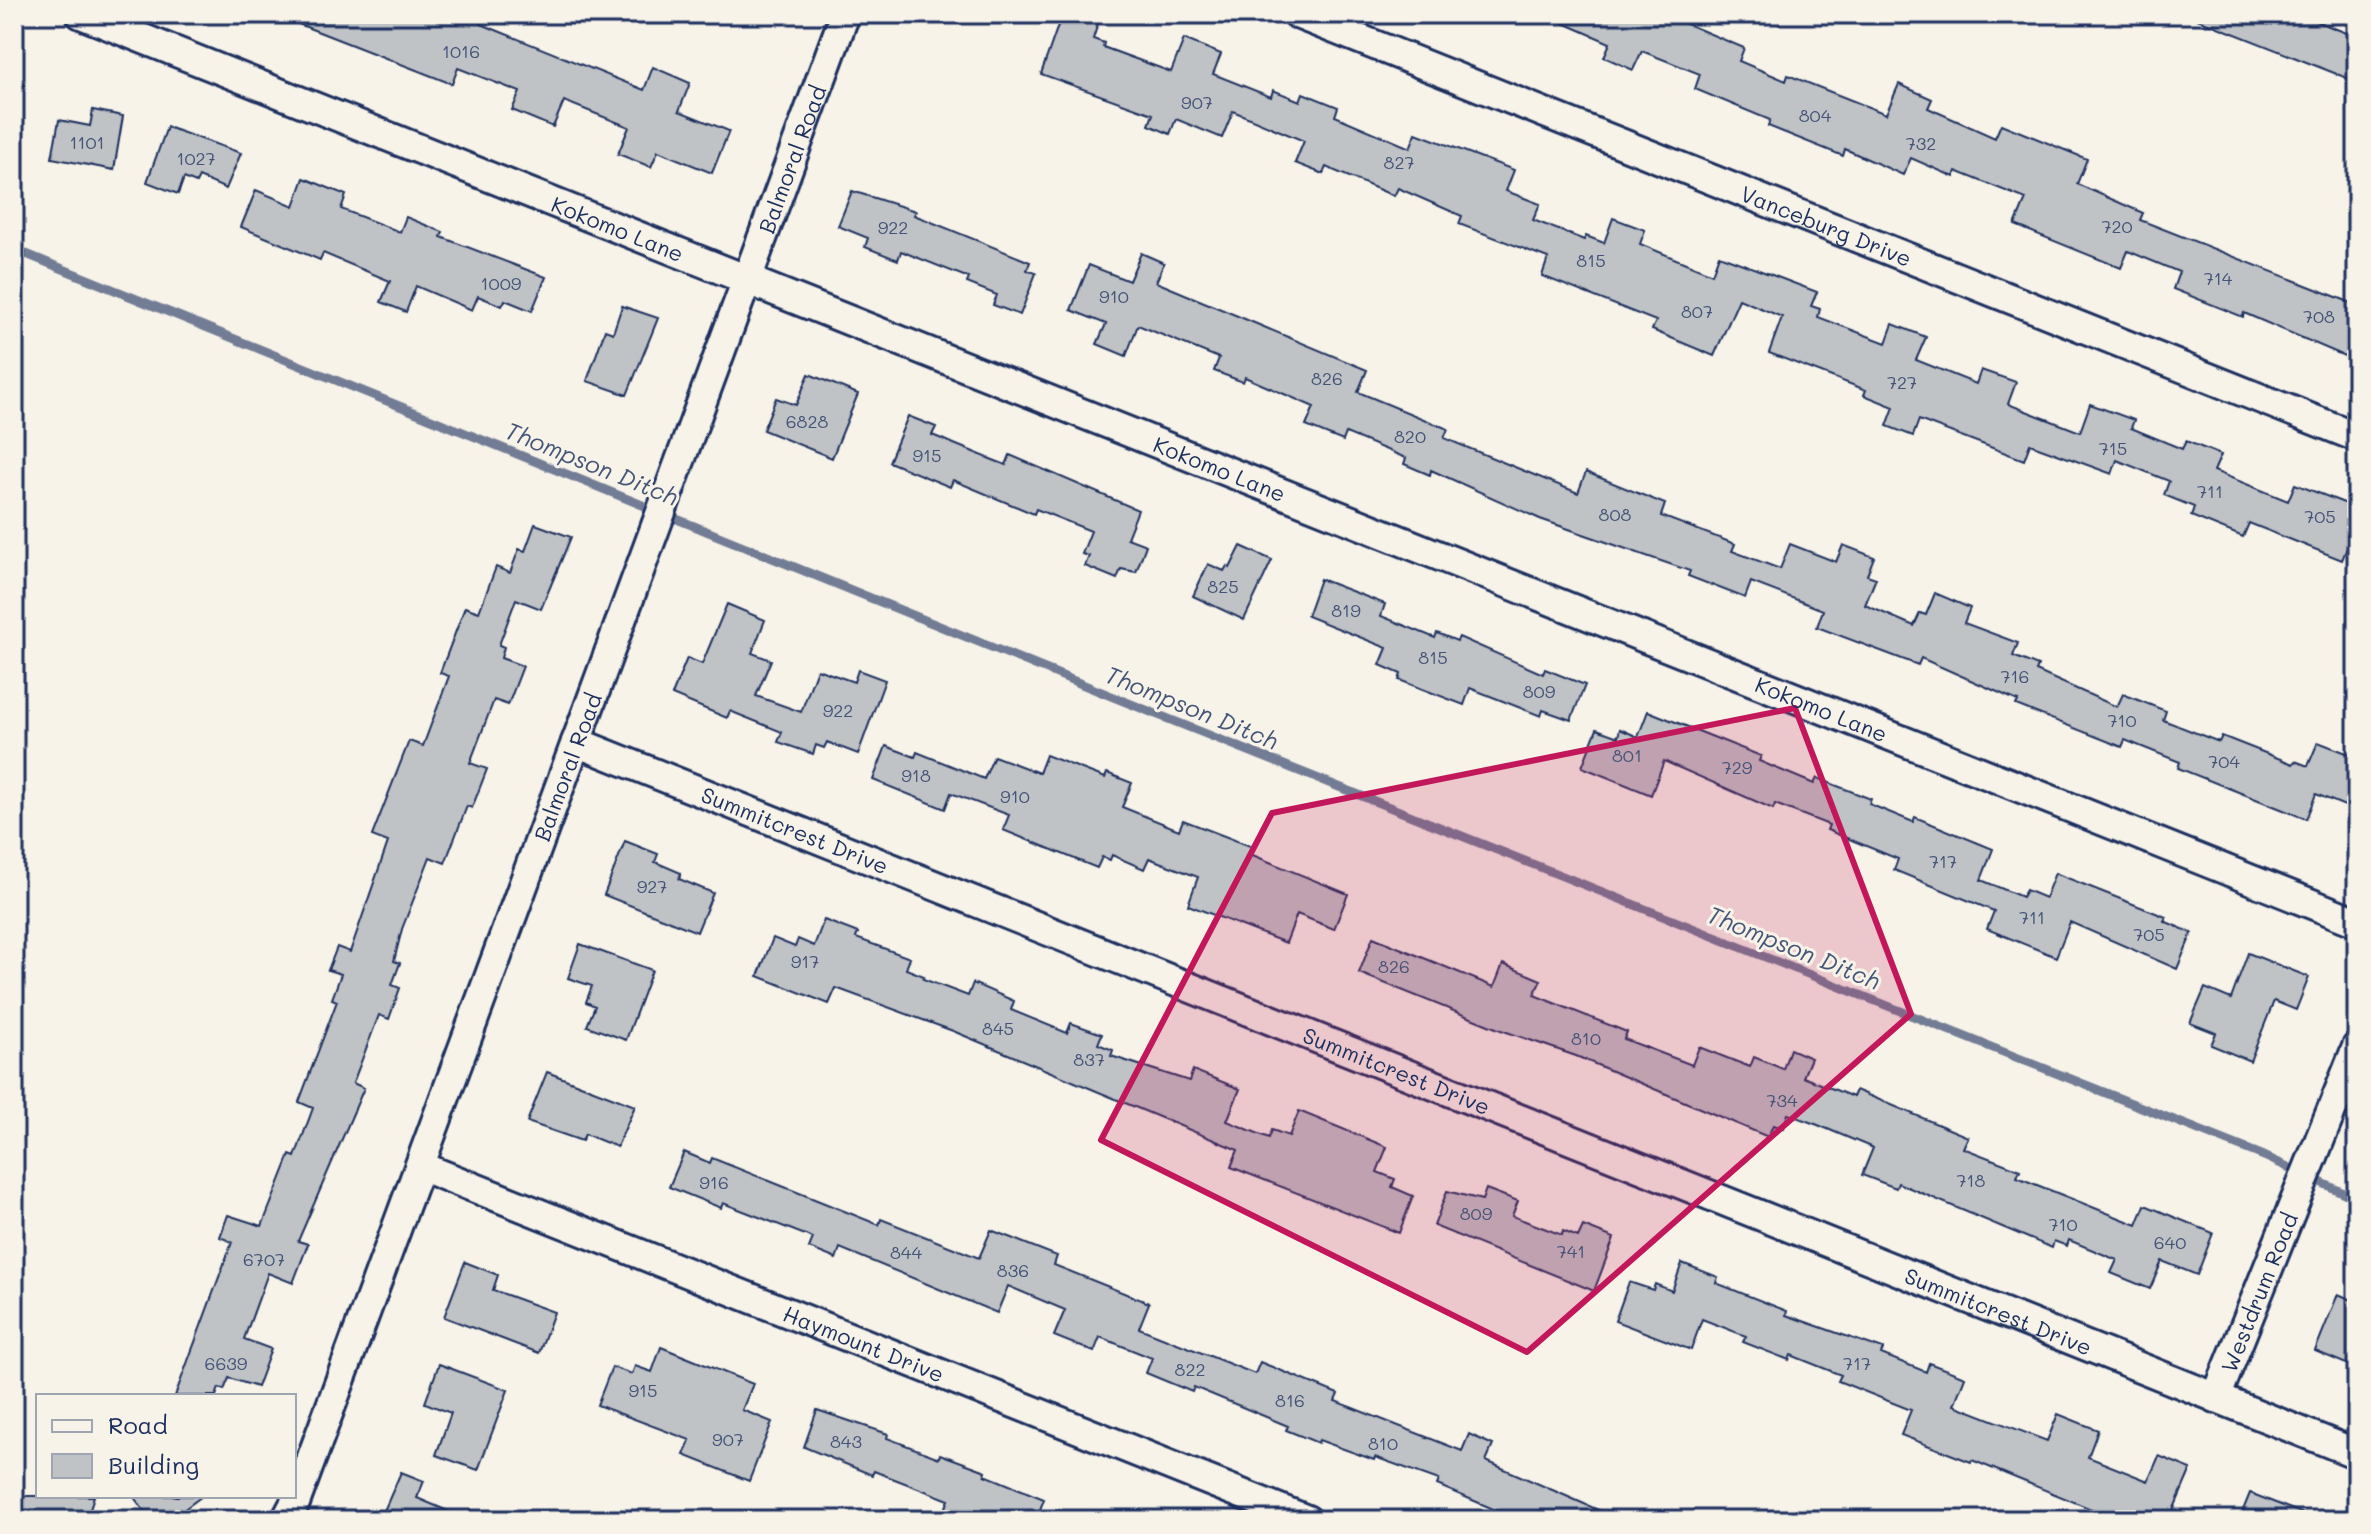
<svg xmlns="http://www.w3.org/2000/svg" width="2371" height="1534" font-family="Mali,sans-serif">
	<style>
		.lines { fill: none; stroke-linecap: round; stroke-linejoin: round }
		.stream { stroke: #727c95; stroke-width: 9 }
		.building { fill: #c0c3c5; stroke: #1b2f5e; stroke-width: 2 }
		.street-casing { stroke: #1b2f5e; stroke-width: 34 }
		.street { stroke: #f7f3e8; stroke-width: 28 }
		.marked { fill: #c2185b; fill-opacity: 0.2; stroke: #c2185b; stroke-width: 6; stroke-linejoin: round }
		.labels { text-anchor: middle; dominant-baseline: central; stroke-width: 6; stroke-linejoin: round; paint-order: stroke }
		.number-label { font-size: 18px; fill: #445478 }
		.street-label { font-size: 22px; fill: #1b2f5e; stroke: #f7f3e8 }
		.water-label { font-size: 24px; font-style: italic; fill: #465679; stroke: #f7f3e8 }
	</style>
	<rect width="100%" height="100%" fill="#f7f3e8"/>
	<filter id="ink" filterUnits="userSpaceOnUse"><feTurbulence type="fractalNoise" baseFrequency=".0125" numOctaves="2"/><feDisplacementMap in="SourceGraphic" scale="16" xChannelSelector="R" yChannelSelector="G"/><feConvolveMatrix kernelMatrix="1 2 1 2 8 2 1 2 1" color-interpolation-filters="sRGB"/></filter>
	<g filter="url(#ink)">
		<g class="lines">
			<!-- stream -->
			<path class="stream" d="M14,249L1121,700L2264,1156L2357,1199"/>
		</g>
		<!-- building -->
		<path class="building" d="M273,14H485L481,24L644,90L653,67L690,83L679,111L729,131L712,173L658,151L651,167L618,154L629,127L564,101L553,127L512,110L520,92L458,68L452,84Z
			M1062,14H1101L1093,39L1104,43L1103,47L1171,72L1184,39L1221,54L1213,74L1271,97L1273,90L1300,101L1303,93L1338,107L1335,116L1410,148L1416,133L1514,170L1506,191L1540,204L1533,220L1584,240L1586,236L1604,243L1613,218L1645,230L1640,244L1712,274L1719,255L1817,292L1811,306L1820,309L1818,317L1886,343L1893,324L1926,337L1916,360L1976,384L1981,370L2016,382L2008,404L2080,432L2090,404L2134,420L2131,428L2182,449L2186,441L2221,455L2214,471L2288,501L2295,484L2357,508V524L2342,560L2249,523L2243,537L2191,516L2194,507L2164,495L2169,481L2117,460L2112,474L2030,444L2024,460L1919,420L1913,436L1887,426L1894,407L1864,395L1866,390L1769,353L1782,317L1739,299L1714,356L1652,330L1656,321L1542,276L1548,258L1459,224L1462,216L1398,188L1394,196L1326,167L1323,174L1295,163L1304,141L1233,111L1222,138L1176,119L1170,134L1149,125L1153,114L1041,74Z
			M1543,14H1663L1744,48L1739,61L1786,81L1788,75L1886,114L1899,84L1932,99L1928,108L1995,138L2001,124L2087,159L2077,184L2143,213L2140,220L2357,305V340L2349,358L2244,313L2243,317L2173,289L2179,272L2128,251L2121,268L2015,225L2026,199L1956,171L1954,177L1911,158L1903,175L1845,149L1843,156L1768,126L1770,120L1695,89L1700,74L1642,51L1633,70L1604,57L1610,43Z
			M2185,14H2298L2357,37V82Z
			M93,110L123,116L114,170L52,158L59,120L90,126Z
			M167,127L241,153L226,189L199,177L196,183L184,178L178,194L147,182Z
			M304,178L346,195L341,209L400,232L406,217L443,232L441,237L546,277L532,311L505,300L502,306L478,296L472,310L416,286L406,312L381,302L390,281L323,253L320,260L241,227L256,190L294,206Z
			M852,191L916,211L914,215L1030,262L1027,270L1036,273L1020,315L993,305L997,295L967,283L969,278L901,251L898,260L865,247L868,238L838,226Z
			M1141,253L1164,263L1156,282L1367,370L1358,392L1448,429L1444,438L1578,493L1586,472L1665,504L1661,516L1735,544L1732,551L1780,569L1790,544L1836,562L1843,545L1874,557L1867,575L1876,578L1865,605L1914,626L1920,613L1926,615L1935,593L1970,608L1964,623L2018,643L2013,656L2038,666L2036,671L2117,707L2123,694L2166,711L2163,720L2219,742L2222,736L2293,764L2295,761L2308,766L2318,742L2357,757V811L2316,794L2306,819L2178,768L2180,762L2125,740L2122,747L2016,705L2018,701L1921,658L1918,665L1817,627L1823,610L1751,582L1745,598L1688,576L1690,571L1540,519L1431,470L1430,475L1404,464L1406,458L1346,433L1343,441L1306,426L1314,407L1245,377L1243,382L1214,371L1219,358L1138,325L1126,356L1097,344L1106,324L1071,310L1089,265L1129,281Z
			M622,306L658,318L627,395L587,381L605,330L613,333Z
			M809,374L858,394L832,458L763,430L776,398L796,405Z
			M908,416L936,427L932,435L993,460L1006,465L1010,455L1138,510L1127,538L1146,545L1136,572L1121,569L1117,579L1085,566L1089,556L1082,554L1091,531L1036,509L1034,514L953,480L950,487L889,462Z
			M535,524L571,537L541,609L516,599L499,645L504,647L501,658L523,666L508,705L494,700L470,763L487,769L472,808L467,806L445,863L430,857L402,929L394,961L400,963L392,985L400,988L389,1019L379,1015L353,1083L364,1088L298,1241L308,1244L293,1283L268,1273L244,1339L271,1349L257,1387L229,1378L224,1390L219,1388L216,1396H175L232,1242L220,1237L228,1215L262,1226L290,1155L295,1157L313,1108L299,1102L337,1001L332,999L341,974L328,970L337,947L350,952L388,842L372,836L409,741L423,746L449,676L440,673L465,607L479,612L496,567L510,573L519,549L525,551Z
			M1241,546L1272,560L1244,620L1193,596L1208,564L1224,571L1227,566L1230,568Z
			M1320,579L1385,604L1381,616L1435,638L1437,633L1457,641L1459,637L1543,674L1545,669L1585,685L1571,720L1543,710L1541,716L1470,688L1464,705L1399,680L1401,674L1380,665L1387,648L1307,616Z
			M727,604L765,620L752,653L771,660L756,696L801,712L817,669L854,682L858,670L885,680L858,754L827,742L824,748L816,745L813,754L778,742L782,732L730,711L727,718L672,695L687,658L702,664Z
			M1648,711L1761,756L1759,761L1814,784L1817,778L1871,799L1869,804L1913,822L1915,817L1993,849L1981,880L2022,897L2026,890L2045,898L2055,873L2166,917L2164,921L2192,933L2177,969L2070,922L2056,957L1987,929L1994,911L1894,870L1898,859L1827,830L1829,825L1775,804L1773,809L1664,761L1651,795L1582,767L1597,729L1618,737L1620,729L1638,737Z
			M886,746L915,757L917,752L984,779L994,756L1039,773L1046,755L1105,778L1107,773L1132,783L1122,807L1179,830L1183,820L1253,847L1250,854L1348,894L1334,929L1297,914L1286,943L1188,905L1198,877L1149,858L1144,869L1112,855L1110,860L1102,857L1097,868L1003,830L1009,815L951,793L945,809L873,780Z
			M625,841L658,854L655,862L681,873L679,879L713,893L697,932L604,895Z
			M824,920L858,933L856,938L910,958L906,969L924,976L923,979L968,996L973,983L1014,1001L1011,1010L1067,1033L1071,1023L1102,1034L1098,1044L1113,1050L1111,1056L1189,1081L1193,1070L1240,1089L1227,1121L1269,1138L1272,1130L1289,1136L1299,1111L1387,1147L1377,1172L1395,1179L1392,1187L1413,1196L1399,1233L1231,1167L1238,1150L953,1031L836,988L829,1004L758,976L773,938L795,947L798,939L814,946Z
			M1373,937L1494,987L1503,964L1541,980L1534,995L1627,1032L1624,1039L1692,1065L1699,1047L1750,1067L1754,1057L1783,1069L1790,1049L1811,1058L1803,1077L1853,1097L1856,1090L1968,1137L1963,1148L2020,1170L2017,1177L2137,1225L2145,1205L2213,1233L2197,1275L2162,1261L2150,1289L2111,1273L2117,1260L2069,1240L2067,1246L2054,1241L2052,1248L1898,1183L1896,1188L1862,1175L1873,1148L1818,1125L1788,1114L1783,1128L1773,1125L1768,1137L1576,1056L1501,1030L1359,973Z
			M580,944L652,970L626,1040L587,1026L595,1006L586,1002L592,986L568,978Z
			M2248,953L2309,977L2296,1010L2274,1001L2250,1061L2211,1045L2216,1033L2190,1023L2205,988L2231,999Z
			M547,1072L635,1106L617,1147L585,1134L582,1141L527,1122Z
			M684,1152L710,1163L712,1158L879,1225L881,1219L979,1258L991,1230L1057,1256L1054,1265L1149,1303L1139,1328L1255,1374L1260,1362L1338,1394L1335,1401L1462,1451L1469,1434L1493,1445L1486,1461L1621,1520H1519L1437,1485L1439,1480L1375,1457L1374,1460L1319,1440L1318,1443L1286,1430L1288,1426L1194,1387L1192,1392L1146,1373L1152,1358L1100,1337L1094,1352L1054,1336L1065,1310L1008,1286L997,1313L840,1248L836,1259L809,1248L813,1238L723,1203L721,1208L669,1187Z
			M1486,1189L1518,1201L1512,1216L1562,1235L1563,1231L1578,1237L1583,1226L1614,1238L1594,1291L1434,1226L1447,1191L1482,1200Z
			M465,1262L498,1275L493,1290L554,1312L539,1353L444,1317Z
			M1682,1263L1718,1277L1716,1283L1787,1311L1786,1315L1883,1349L1881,1354L1926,1372L1929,1363L1965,1377L1954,1405L2047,1441L2058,1414L2098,1430L2088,1457L2148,1481L2159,1456L2191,1469L2169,1520H2118L1972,1460L1971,1462L1901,1435L1911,1410L1838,1381L1841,1375L1791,1355L1789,1360L1743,1342L1746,1336L1702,1319L1691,1350L1615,1321L1629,1282L1653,1290L1655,1284L1672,1291Z
			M2338,1294L2357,1302V1351L2351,1366L2315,1351Z
			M661,1347L753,1384L742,1410L772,1422L749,1481L684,1455L690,1440L597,1405L612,1367L632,1374L635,1366L652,1372Z
			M439,1364L508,1390L478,1470L436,1455L451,1413L425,1403Z
			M817,1410L888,1434L887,1438L939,1458L940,1454L986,1471L985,1475L1044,1499L1036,1520H960L943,1514L949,1500L874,1471L872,1475L804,1447Z
			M401,1472L424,1481L417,1498L469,1520H380Z
			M2250,1493L2314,1518V1520H2239Z
			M14,1496H94L87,1520H58L14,1509Z
			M133,1496H202L170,1520H151Z"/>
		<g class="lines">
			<defs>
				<g id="street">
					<path id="s1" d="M81,14L2357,922"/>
					<path id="s2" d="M1297,14L2357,437"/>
					<path id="s3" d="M576,742L2357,1454"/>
					<path id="s4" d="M420,1166L1307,1520"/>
					<path id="s5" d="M2216,1398L2357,1047"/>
					<path id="s6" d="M286,1520L295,1503L845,14"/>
				</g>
			</defs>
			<!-- street casing -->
			<use href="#street" class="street-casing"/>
			<!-- street -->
			<use href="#street" class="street"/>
		</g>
	</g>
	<!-- marked area -->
	<path class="marked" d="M1795,708L1911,1014L1527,1352L1101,1140L1272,813Z"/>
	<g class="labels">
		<!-- number labels -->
		<g class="number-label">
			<text x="461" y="51">1016</text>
			<text x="1197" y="102">907</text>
			<text x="1815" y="115">804</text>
			<text x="87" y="142">1101</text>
			<text x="1921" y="143">732</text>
			<text x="196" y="158">1027</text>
			<text x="1399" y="162">827</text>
			<text x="2117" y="226">720</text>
			<text x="893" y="227">922</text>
			<text x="1591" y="260">815</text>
			<text x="2218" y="278">714</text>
			<text x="501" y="283">1009</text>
			<text x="1114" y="296">910</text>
			<text x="1697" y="311">807</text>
			<text x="2319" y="316">708</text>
			<text x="1327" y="378">826</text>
			<text x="1902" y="382">727</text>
			<text x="807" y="421">6828</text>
			<text x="1410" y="436">820</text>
			<text x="2113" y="448">715</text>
			<text x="927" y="455">915</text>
			<text x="2210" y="491">711</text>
			<text x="1615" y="514">808</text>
			<text x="2320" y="516">705</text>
			<text x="1223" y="586">825</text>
			<text x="1346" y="610">819</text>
			<text x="1433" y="657">815</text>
			<text x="2015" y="676">716</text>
			<text x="1539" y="691">809</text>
			<text x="838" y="710">922</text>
			<text x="2122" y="720">710</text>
			<text x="1627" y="755">801</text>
			<text x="2224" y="761">704</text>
			<text x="1737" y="767">729</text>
			<text x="916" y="775">918</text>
			<text x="1015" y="796">910</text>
			<text x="1943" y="861">717</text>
			<text x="652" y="886">927</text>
			<text x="2032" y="917">711</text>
			<text x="2149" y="934">705</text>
			<text x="805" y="961">917</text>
			<text x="1394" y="966">826</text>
			<text x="998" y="1028">845</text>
			<text x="1586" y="1038">810</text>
			<text x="1089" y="1059">837</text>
			<text x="1782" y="1100">734</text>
			<text x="1971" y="1180">718</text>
			<text x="714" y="1182">916</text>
			<text x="1476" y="1213">809</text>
			<text x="2063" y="1224">710</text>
			<text x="2170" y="1242">640</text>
			<text x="1571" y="1251">741</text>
			<text x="906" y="1252">844</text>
			<text x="264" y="1259">6707</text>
			<text x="1013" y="1270">836</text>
			<text x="226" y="1363">6639</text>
			<text x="1857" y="1363">717</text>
			<text x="1190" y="1369">822</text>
			<text x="643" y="1390">915</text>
			<text x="1290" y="1400">816</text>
			<text x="728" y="1439">907</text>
			<text x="846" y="1441">843</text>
			<text x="1383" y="1443">810</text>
		</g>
		<!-- street labels -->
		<g class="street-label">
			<text stroke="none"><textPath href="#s6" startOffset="1452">Balmoral Road</textPath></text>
			<text stroke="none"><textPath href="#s2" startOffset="570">Vanceburg Drive</textPath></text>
			<text stroke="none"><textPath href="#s1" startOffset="578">Kokomo Lane</textPath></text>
			<text stroke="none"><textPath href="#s1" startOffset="1226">Kokomo Lane</textPath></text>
			<text stroke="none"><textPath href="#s1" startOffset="1874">Kokomo Lane</textPath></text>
			<text stroke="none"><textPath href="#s6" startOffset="804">Balmoral Road</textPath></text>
			<text stroke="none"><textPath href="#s3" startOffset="236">Summitcrest Drive</textPath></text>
			<text stroke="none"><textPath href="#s3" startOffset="884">Summitcrest Drive</textPath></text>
			<text stroke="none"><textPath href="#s5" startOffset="114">Westdrum Road</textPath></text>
			<text stroke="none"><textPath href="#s3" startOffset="1532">Summitcrest Drive</textPath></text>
			<text stroke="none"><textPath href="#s4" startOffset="478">Haymount Drive</textPath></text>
		</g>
		<!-- water labels -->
		<g class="water-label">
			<text transform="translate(592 463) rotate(22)">Thompson Ditch</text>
			<text transform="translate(1192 707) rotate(22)">Thompson Ditch</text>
			<text transform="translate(1794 947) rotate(22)">Thompson Ditch</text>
		</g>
	</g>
	<!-- margin -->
	<rect width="2371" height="1534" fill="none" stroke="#f7f3e8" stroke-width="48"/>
	<rect x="24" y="24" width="2323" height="1486" fill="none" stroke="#1b2f5e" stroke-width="3" filter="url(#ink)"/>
	<!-- legend -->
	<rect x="36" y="1394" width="260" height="104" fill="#f7f3e8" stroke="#9fa5b1" stroke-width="2"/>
	<rect x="52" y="1420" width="40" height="12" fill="#f7f3e8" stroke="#9fa5b1" stroke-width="2"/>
	<text x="108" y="1434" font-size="24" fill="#1b2f5e">Road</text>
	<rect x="52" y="1454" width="40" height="24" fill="#c0c3c5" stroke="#9fa5b1" stroke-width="2"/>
	<text x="108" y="1474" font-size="24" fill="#1b2f5e">Building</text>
</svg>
